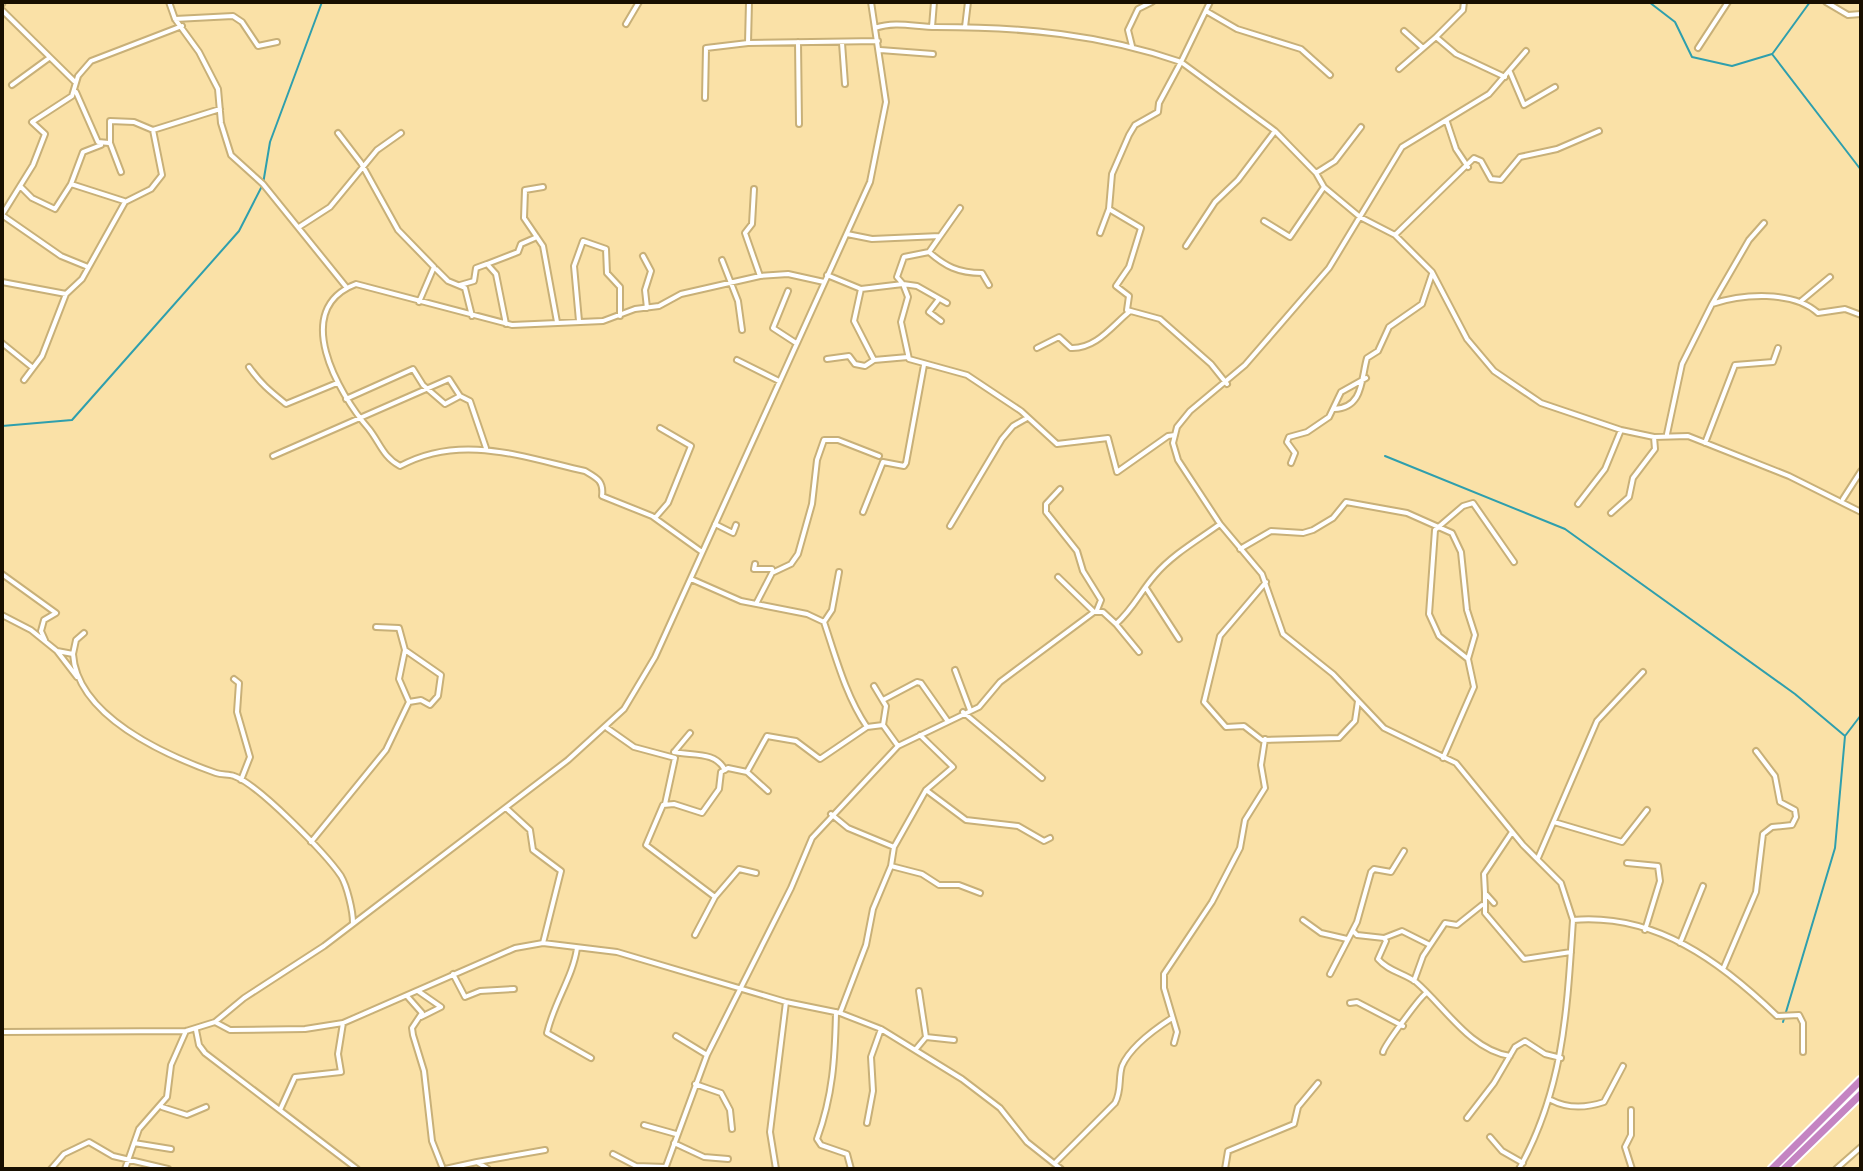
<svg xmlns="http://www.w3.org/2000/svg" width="1863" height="1171" font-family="'Source Sans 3',sans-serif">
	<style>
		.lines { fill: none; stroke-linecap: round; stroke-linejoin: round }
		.stream { stroke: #2f9fad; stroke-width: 2 }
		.street-casing { stroke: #c8b078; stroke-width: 8 }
		.highway-casing { stroke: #fff; stroke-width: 11 }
		.street { stroke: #fff; stroke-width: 4 }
		.highway { stroke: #c484c2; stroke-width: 7 }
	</style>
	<rect width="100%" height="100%" fill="#fae1a7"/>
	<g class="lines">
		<!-- stream -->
		<path class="stream" d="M1649,2L1675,22L1692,57L1732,66L1772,54L1861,170
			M1773,53L1810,2
			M2,426L72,420L239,231L263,184L270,142L322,2
			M1385,456L1565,529L1795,694L1845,736
			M1783,1022L1835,848L1845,736L1861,715"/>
		<defs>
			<path id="street" d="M169,2L175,19L199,52L218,89L221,123L231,155L263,184L347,288
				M749,2L748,43L878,41
				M1210,2L1181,62L1275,131L1316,173L1324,187L1360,217L1395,235L1432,272L1467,339L1494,371L1541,403L1621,430L1654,437L1688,436L1789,476L1861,512
				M1464,2L1463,10L1436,37L1456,54L1505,77
				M1826,2L1848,15L1861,14
				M2,4L3,2
				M2,10L74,81
				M1206,11L1237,29L1301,49L1330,75
				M175,19L233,16L242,22L258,46L277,42
				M626,24L639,2
				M932,27L934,2
				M965,27L968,2
				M875,28C896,21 915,27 936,27C1022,27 1100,34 1181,62L1159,103L1158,112L1135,125L1129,135L1112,174L1109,209L1141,228L1129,267L1116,286L1129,296L1127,310L1160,319L1211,364L1227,384
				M1404,31L1423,48
				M798,42L799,124
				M842,43L845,84
				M1132,46L1128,30L1138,9L1152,2
				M1698,48L1728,2
				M880,50L933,54
				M1526,51L1489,94L1402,147L1329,268L1245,365L1190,411L1177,427L1173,443L1178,460L1220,524L1262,574L1283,634L1333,674L1384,728L1456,763L1523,845L1561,883L1573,920C1656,913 1721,962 1777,1016L1799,1015L1803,1023V1052
				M1399,69L1436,37
				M1510,72L1524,105L1555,87
				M12,85L49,58
				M76,92L98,142L109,143
				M705,98L706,48L748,43
				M1447,122L1456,149L1468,167
				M338,133L361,163L398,230L434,267L419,302
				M121,172L110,143V121L134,122L153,130
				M1316,173L1335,161L1361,127
				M71,184L83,152L101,145
				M20,186L32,198L55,209L71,184L124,201
				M543,187L525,190L524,218L543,246L557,322
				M754,189L752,224L745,233L760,276
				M1264,221L1290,237L1324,187
				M299,227L330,207L377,150L401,133
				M1100,233L1109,209
				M847,234L872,239L940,236
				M1395,235L1474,158L1481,161L1491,179L1501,180L1520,157L1557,149L1599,131
				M1186,246L1215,202L1238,180L1275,131
				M929,252C945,266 958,273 982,273L989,285
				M643,256L651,271L645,290L647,308
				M722,260L738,301L742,330
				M487,264L518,252L521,244L537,237
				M88,267L61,256L2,215L33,165L45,134L32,122L72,96L78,76L91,61L182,26
				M436,269L448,281L465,288L472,316
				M827,275L861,289L903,284L908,297L901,322L909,359L967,375L1021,411L1057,444L1108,438L1117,472L1168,436L1175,435
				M2,282L66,294
				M460,285L474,281L476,268L487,264L496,274L506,324
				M861,289L854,321L874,360
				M788,291L773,328L796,343
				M939,299L929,312L941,321
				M1800,302L1830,277
				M947,303L917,286L903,284L897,277L904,257L929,252L960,208
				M1712,304L1749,240L1764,223
				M579,321L574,266L583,241L606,249L607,273L620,287V316
				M2,343L33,368
				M1037,348L1059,337L1071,348C1096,349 1112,326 1129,312
				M827,359L849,356L855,364L865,366L874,360L908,357
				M737,360L779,381
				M249,367C261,384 270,391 286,404L337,383
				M24,380L42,356L66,294L82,279L125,202L151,189L162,175L153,130L220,109
				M346,399L413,369L423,385L445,404L460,396
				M1334,409C1364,408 1361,378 1367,358L1378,351L1389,327L1422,304L1432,274
				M1667,434L1682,364L1712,304C1742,294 1793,290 1818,313L1845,309L1861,315
				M1705,443L1735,365L1773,362L1778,348
				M273,456L449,379L460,396L470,401L486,448
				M1291,463L1295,453L1287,442L1289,437L1307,432L1329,417L1341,392L1366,378
				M1060,489L1046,504V512L1077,551L1083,571L1101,600L1097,610
				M1843,499L1861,471
				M1578,504L1605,469L1621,430
				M863,512L883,462L904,466L906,463L924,365
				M1611,513L1629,497L1633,478L1655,449L1654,437
				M655,518L668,503L691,446L660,428
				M715,524L733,533L736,525
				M950,526L1002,439L1013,426L1027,418
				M1240,549L1271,531L1303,533L1313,530L1333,518L1346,502L1407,513L1452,533L1461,552L1467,610L1475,635L1468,659L1474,687L1443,758
				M702,552L652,516L602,496C604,481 597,478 585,471C522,457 461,433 400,466C383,457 380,443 369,429C338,393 290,309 356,284L512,325L603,321L635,309L659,306L681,294L760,276L788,274L824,282
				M755,564L754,569H772L773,572
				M2,574L56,613L44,620L41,631L45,640
				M1058,577L1094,612
				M691,579L741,601L807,614L824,622C836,658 846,696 867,727L883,725L898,746
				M1266,582L1220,636L1204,702L1226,727L1244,726L1262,740L1339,738L1355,721L1358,701
				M1146,588L1179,639
				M757,602L772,573L791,564L798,554L812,504L817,460L824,440H838L879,456
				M2,615L31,630L57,651L73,654C77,716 165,755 216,773C222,775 229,774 234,776C258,784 326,854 341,876C347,886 353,911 353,923
				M824,622L832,610L839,572
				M1116,624L1139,652
				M405,650L399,679L409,702
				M57,651L77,677
				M73,654L76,640L84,633
				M1468,659L1439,636L1429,614L1435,530L1463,506L1473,503L1514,562
				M955,670L970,710
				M234,679L239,683L237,712L250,757L241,780
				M874,686L886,706L883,725
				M883,700L917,682L921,683L947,720
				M963,712L1042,778
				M607,728L634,747L675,758L665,804
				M675,751L690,733
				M674,752C693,756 715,751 725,770
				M747,772L768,791
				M926,790L966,820L1018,826L1044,841L1050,838
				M506,808L530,830L533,850L561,871L543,943
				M831,814L848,828L894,847L926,790L953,767L920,735
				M1554,822L1622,842L1647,810
				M311,842L386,750L409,702L421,700L430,705L438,696L441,675L405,650L399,628L376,627
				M1538,858L1597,721L1643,672
				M1627,863L1658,866L1660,881L1645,930
				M891,866L922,874L939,885H959L980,893
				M1485,893V913L1524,959L1571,952
				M715,897L739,869L756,873
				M1494,903L1485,893L1484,874L1512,832
				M1303,920L1321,933L1347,939
				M1353,931L1357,935L1384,938L1386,941L1378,959C1388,971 1404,973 1416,982C1444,1006 1470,1050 1510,1056
				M695,935L715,897L646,845L663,805L674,804L702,813L719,789L721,772L728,768L747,772L767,736L796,741L820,759L867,727
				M1384,938L1402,931L1430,945
				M1680,943L1703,886
				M577,948C573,977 554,1002 547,1033L591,1058
				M1724,967L1756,892L1763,834L1772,827L1792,825L1796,817L1795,810L1780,802L1775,776L1756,751
				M453,974L465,997L480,991L514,989
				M1330,974L1357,922L1371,872L1374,869L1391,872L1404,851
				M1414,981L1423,956L1445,923L1457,925L1482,905
				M418,991L441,1007L421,1017
				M407,996L422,1013L412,1028L413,1035L424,1071L432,1141L443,1169
				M1350,1003L1357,1002L1403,1026
				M836,1012C835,1058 833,1095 817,1139L821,1145L847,1154L851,1169
				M840,1013L866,945L873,909L891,866L894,847
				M215,1022L230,1030L305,1029L343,1023L515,948L543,943L617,952L786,1002L840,1013L881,1029L962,1079L1000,1108L1027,1142L1061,1169
				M196,1030L199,1045L205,1053L357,1169
				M2,1032L186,1031L215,1022L244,998L324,946L568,760L624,709L655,657L870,182L886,102L871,2
				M676,1036L707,1055
				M926,1037L954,1040
				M1174,1043L1177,1032L1164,988V974L1212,902L1240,848L1245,820L1265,788L1261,765L1265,739
				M916,1049L926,1037L919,991
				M1383,1052C1384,1046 1418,1000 1425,994
				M695,1084L721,1093L730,1110L732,1129
				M1551,1100C1568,1109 1586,1108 1604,1102L1623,1066
				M162,1107L187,1115L206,1107
				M280,1110L295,1077L341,1072L338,1054L343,1023
				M1631,1110V1135L1625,1147L1632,1169
				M1467,1118L1494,1083L1515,1047L1525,1041L1545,1054L1561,1058
				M867,1123L873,1091L871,1057L881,1029
				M644,1125L676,1134
				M1490,1137L1502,1151L1523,1163
				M134,1143L171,1149
				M674,1143L704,1157L728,1159
				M613,1154L636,1166L666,1167
				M477,1162L545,1150
				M1055,1163L1115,1103C1122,1090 1118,1079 1122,1066C1130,1047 1155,1029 1172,1018
				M51,1169L64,1154L89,1142L113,1156L168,1169
				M125,1169L139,1129L167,1097L171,1065L186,1031
				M445,1169L477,1162L488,1169
				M665,1169L707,1055L791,888L812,838L898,746L979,707L1000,682L1094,612H1103L1116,624C1134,608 1140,592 1155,575C1173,554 1198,540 1220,524
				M776,1169L770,1132L786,1002
				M1225,1169L1228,1151L1294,1124L1298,1107L1318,1083
				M1519,1169C1564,1088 1567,1010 1573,920
				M1836,1169L1861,1147"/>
			<path id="highway" d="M1772,1169L1861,1080
				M1784,1169L1861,1094"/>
		</defs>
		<!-- street casing -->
		<use href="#street" class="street-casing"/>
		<!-- highway casing -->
		<use href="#highway" class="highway-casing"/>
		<!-- street -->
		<use href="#street" class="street"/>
		<!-- highway -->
		<use href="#highway" class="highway"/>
	</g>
	<!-- border -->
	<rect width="1863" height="1171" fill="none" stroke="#180f00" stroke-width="8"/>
</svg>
